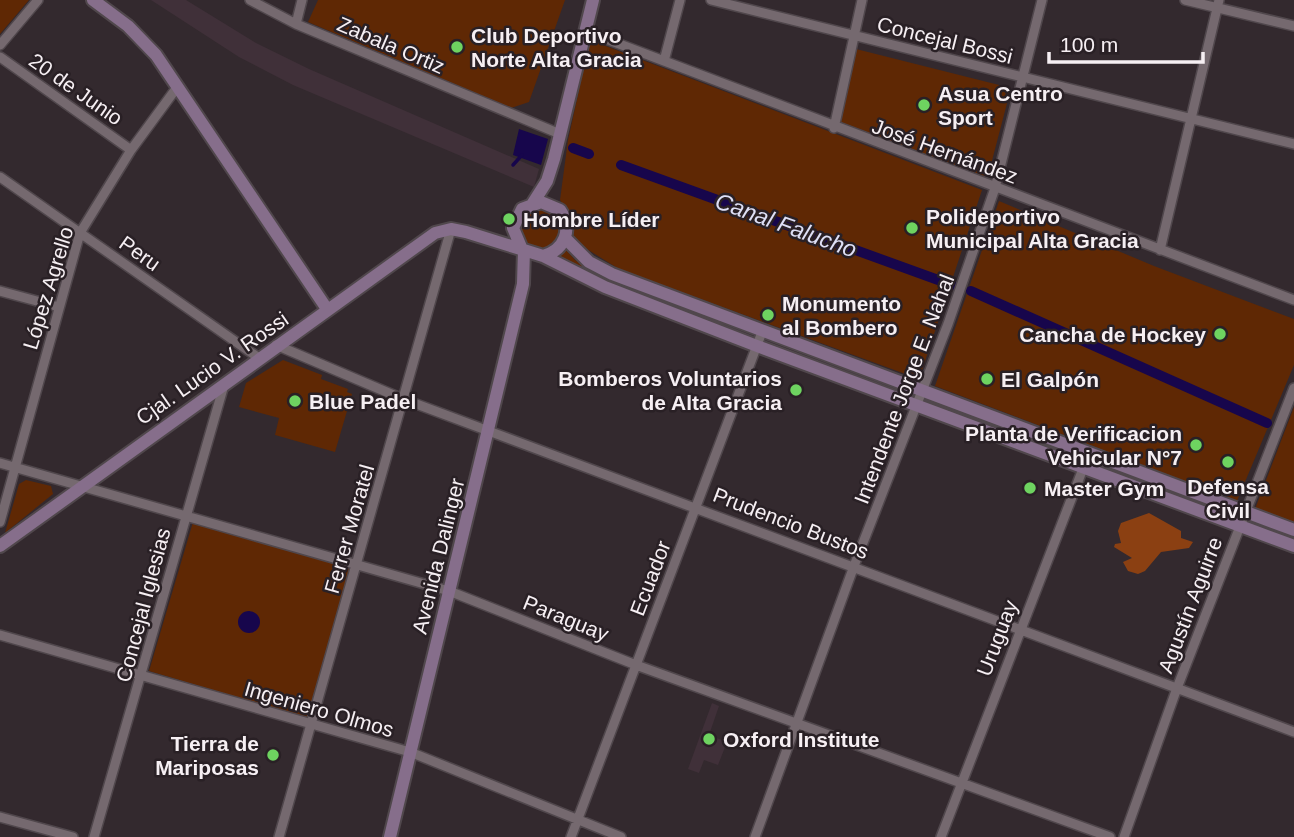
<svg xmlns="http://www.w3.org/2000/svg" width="1294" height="837" font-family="Arial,sans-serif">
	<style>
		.built { fill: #403039 }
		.green { fill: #5f2804 }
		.forest { fill: #8b4012 }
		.water { fill: #17064c }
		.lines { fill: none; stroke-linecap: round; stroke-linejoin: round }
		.stream { stroke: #17064c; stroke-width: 3.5 }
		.canal { stroke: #17064c; stroke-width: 10 }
		.street-casing { stroke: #50474c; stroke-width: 12 }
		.secondary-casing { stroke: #50474c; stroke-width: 16 }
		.street { stroke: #75696f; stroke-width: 9 }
		.secondary { stroke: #866e8b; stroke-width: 12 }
		.poi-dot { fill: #6ed360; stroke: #292025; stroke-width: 2.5 }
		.labels { text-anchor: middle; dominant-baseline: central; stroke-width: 5; stroke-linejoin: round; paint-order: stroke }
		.poi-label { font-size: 21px; font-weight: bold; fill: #f6eff3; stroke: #292025; text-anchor: start }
		.street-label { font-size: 21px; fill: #f6eff3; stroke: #292025 }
		.water-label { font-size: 23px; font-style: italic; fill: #dfe0f6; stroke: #292025 }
	</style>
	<rect width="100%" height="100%" fill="#33292e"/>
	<!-- built -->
	<path class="built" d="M151,0H186L256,43L309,69L539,169L534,187L293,85L239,57Z
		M712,703L719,706L709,735L727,742L718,765L704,760L699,773L688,769Z"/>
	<!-- green -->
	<path class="green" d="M0,0H29L0,34Z
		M318,0H565L529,102L511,108L308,22Z
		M590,40L982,190L919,379L619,269L577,243L573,237L570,216L560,200L568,140Z
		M856,49L1011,88L989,172L984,176L838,121Z
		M999,201L1154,266L1294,319V365L1237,501L935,386Z
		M535,206L557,212L563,233L548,251L523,245L518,220Z
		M566,250L575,260L608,278L750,336L607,281L559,257Z
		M283,360L322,375L321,379L348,389L347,392L352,394L335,452L275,435L279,418L239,407L246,383Z
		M928,401L1076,456L1075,458Z
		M1294,407V523L1255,509Z
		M26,480L51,486L53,494L5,533L19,484Z
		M193,522L351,569L307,718L149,671Z"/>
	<!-- forest -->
	<path class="forest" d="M1149,513L1181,531V538L1193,542L1189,548L1161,552L1145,571L1138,574L1128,571L1123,562L1132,558L1114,547L1115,544L1121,543L1118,531L1121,523Z"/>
	<!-- water -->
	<path class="water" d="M519,129L548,139L541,165L513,155Z
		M238 622a11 11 0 1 1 22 0a11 11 0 1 1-22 0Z"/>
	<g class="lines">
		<!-- stream -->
		<path class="stream" d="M513,165L522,155"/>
		<!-- canal -->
		<path class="canal" d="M573,148L589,154
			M621,165L952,285
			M971,291L1267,423"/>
		<defs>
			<path id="street" d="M250,0L296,24L560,134
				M711,0L1294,144
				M1185,0L1294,26
				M296,24L302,0
				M585,31L1294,300
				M0,45L38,0
				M0,57L131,150
				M664,61L680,0
				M834,128L862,0
				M0,177L259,358
				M1160,250L1219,0
				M0,291L59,307
				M276,345L403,399L1294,732
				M0,463L449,591L636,665L1110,837
				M0,522L80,233L131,150L178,86
				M0,635L410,752L621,837
				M0,817L73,837
				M94,837L224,385
				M279,837L451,229
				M571,837L762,332
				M755,837L854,566L948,324L995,188L1042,0
				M941,837L1089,453
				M1124,837L1177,688L1294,388"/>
			<path id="secondary" d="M93,0L128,26L156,55L327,309
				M533,203L547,181L554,159L593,0
				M565,238L589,262L612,274L1294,530
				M543,256L605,287L757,346L1294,546
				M0,546L435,233L451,229L466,232L543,256C565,250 573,229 560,210L541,202L522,209L513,228L521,247
				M390,837L523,284L524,250"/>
		</defs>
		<!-- street casing -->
		<use href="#street" class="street-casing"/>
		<!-- secondary casing -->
		<use href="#secondary" class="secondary-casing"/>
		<!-- street -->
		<use href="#street" class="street"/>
		<!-- secondary -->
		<use href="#secondary" class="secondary"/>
	</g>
	<!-- markers -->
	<g class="poi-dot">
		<circle cx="457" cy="47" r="7"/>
		<circle cx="924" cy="105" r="7"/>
		<circle cx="509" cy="219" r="7"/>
		<circle cx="912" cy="228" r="7"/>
		<circle cx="768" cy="315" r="7"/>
		<circle cx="1220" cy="334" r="7"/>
		<circle cx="987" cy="379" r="7"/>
		<circle cx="796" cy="390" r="7"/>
		<circle cx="295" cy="401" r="7"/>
		<circle cx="1196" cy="445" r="7"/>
		<circle cx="1228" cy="462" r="7"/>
		<circle cx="1030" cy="488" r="7"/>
		<circle cx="709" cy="739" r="7"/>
		<circle cx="273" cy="755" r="7"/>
	</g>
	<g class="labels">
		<!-- poi labels -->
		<g class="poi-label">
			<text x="471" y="35">Club Deportivo<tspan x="471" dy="24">Norte Alta Gracia</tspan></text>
			<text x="938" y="93">Asua Centro<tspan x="938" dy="24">Sport</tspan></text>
			<text x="926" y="216">Polideportivo<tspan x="926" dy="24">Municipal Alta Gracia</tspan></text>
			<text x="523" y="219">Hombre Líder</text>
			<text x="782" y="303">Monumento<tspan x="782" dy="24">al Bombero</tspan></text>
			<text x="1206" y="334" text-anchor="end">Cancha de Hockey</text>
			<text x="782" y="378" text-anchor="end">Bomberos Voluntarios<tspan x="782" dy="24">de Alta Gracia</tspan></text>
			<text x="1001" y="379">El Galpón</text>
			<text x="309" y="401">Blue Padel</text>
			<text x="1182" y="433" text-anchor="end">Planta de Verificacion<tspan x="1182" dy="24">Vehicular N°7</tspan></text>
			<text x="1228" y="486" text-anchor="middle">Defensa<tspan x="1228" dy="24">Civil</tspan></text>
			<text x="1044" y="488">Master Gym</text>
			<text x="723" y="739">Oxford Institute</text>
			<text x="259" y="743" text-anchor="end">Tierra de<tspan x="259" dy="24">Mariposas</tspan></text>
		</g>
		<!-- street labels -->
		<g class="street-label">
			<text transform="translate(945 40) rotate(14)">Concejal Bossi</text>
			<text transform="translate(391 45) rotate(23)">Zabala Ortiz</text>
			<text transform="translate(76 89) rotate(35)">20 de Junio</text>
			<text transform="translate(945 151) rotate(20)">José Hernández</text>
			<text transform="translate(140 253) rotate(35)">Peru</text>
			<text transform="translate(48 288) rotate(-73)">López Agrello</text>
			<text transform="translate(212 368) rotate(-35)">Cjal. Lucio V. Rossi</text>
			<text transform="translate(904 389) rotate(-69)">Intendente Jorge E. Nahal</text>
			<text transform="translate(791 523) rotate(21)">Prudencio Bustos</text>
			<text transform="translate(349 529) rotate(-74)">Ferrer Moratel</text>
			<text transform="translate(438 556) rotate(-76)">Avenida Dalinger</text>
			<text transform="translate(650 578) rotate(-69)">Ecuador</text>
			<text transform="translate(143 605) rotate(-75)">Concejal Iglesias</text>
			<text transform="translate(1190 605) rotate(-69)">Agustín Aguirre</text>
			<text transform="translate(566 618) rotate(22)">Paraguay</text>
			<text transform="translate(997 638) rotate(-69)">Uruguay</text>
			<text transform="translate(319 709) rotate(16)">Ingeniero Olmos</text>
		</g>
		<!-- water labels -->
		<g class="water-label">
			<text transform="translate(786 225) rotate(20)">Canal Falucho</text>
		</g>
	</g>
	<!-- scale -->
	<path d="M1049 52v10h154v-10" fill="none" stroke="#f6eff3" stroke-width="3.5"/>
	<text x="1060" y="52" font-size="21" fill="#f6eff3" stroke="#292025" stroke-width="5" paint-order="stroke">100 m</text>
</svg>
